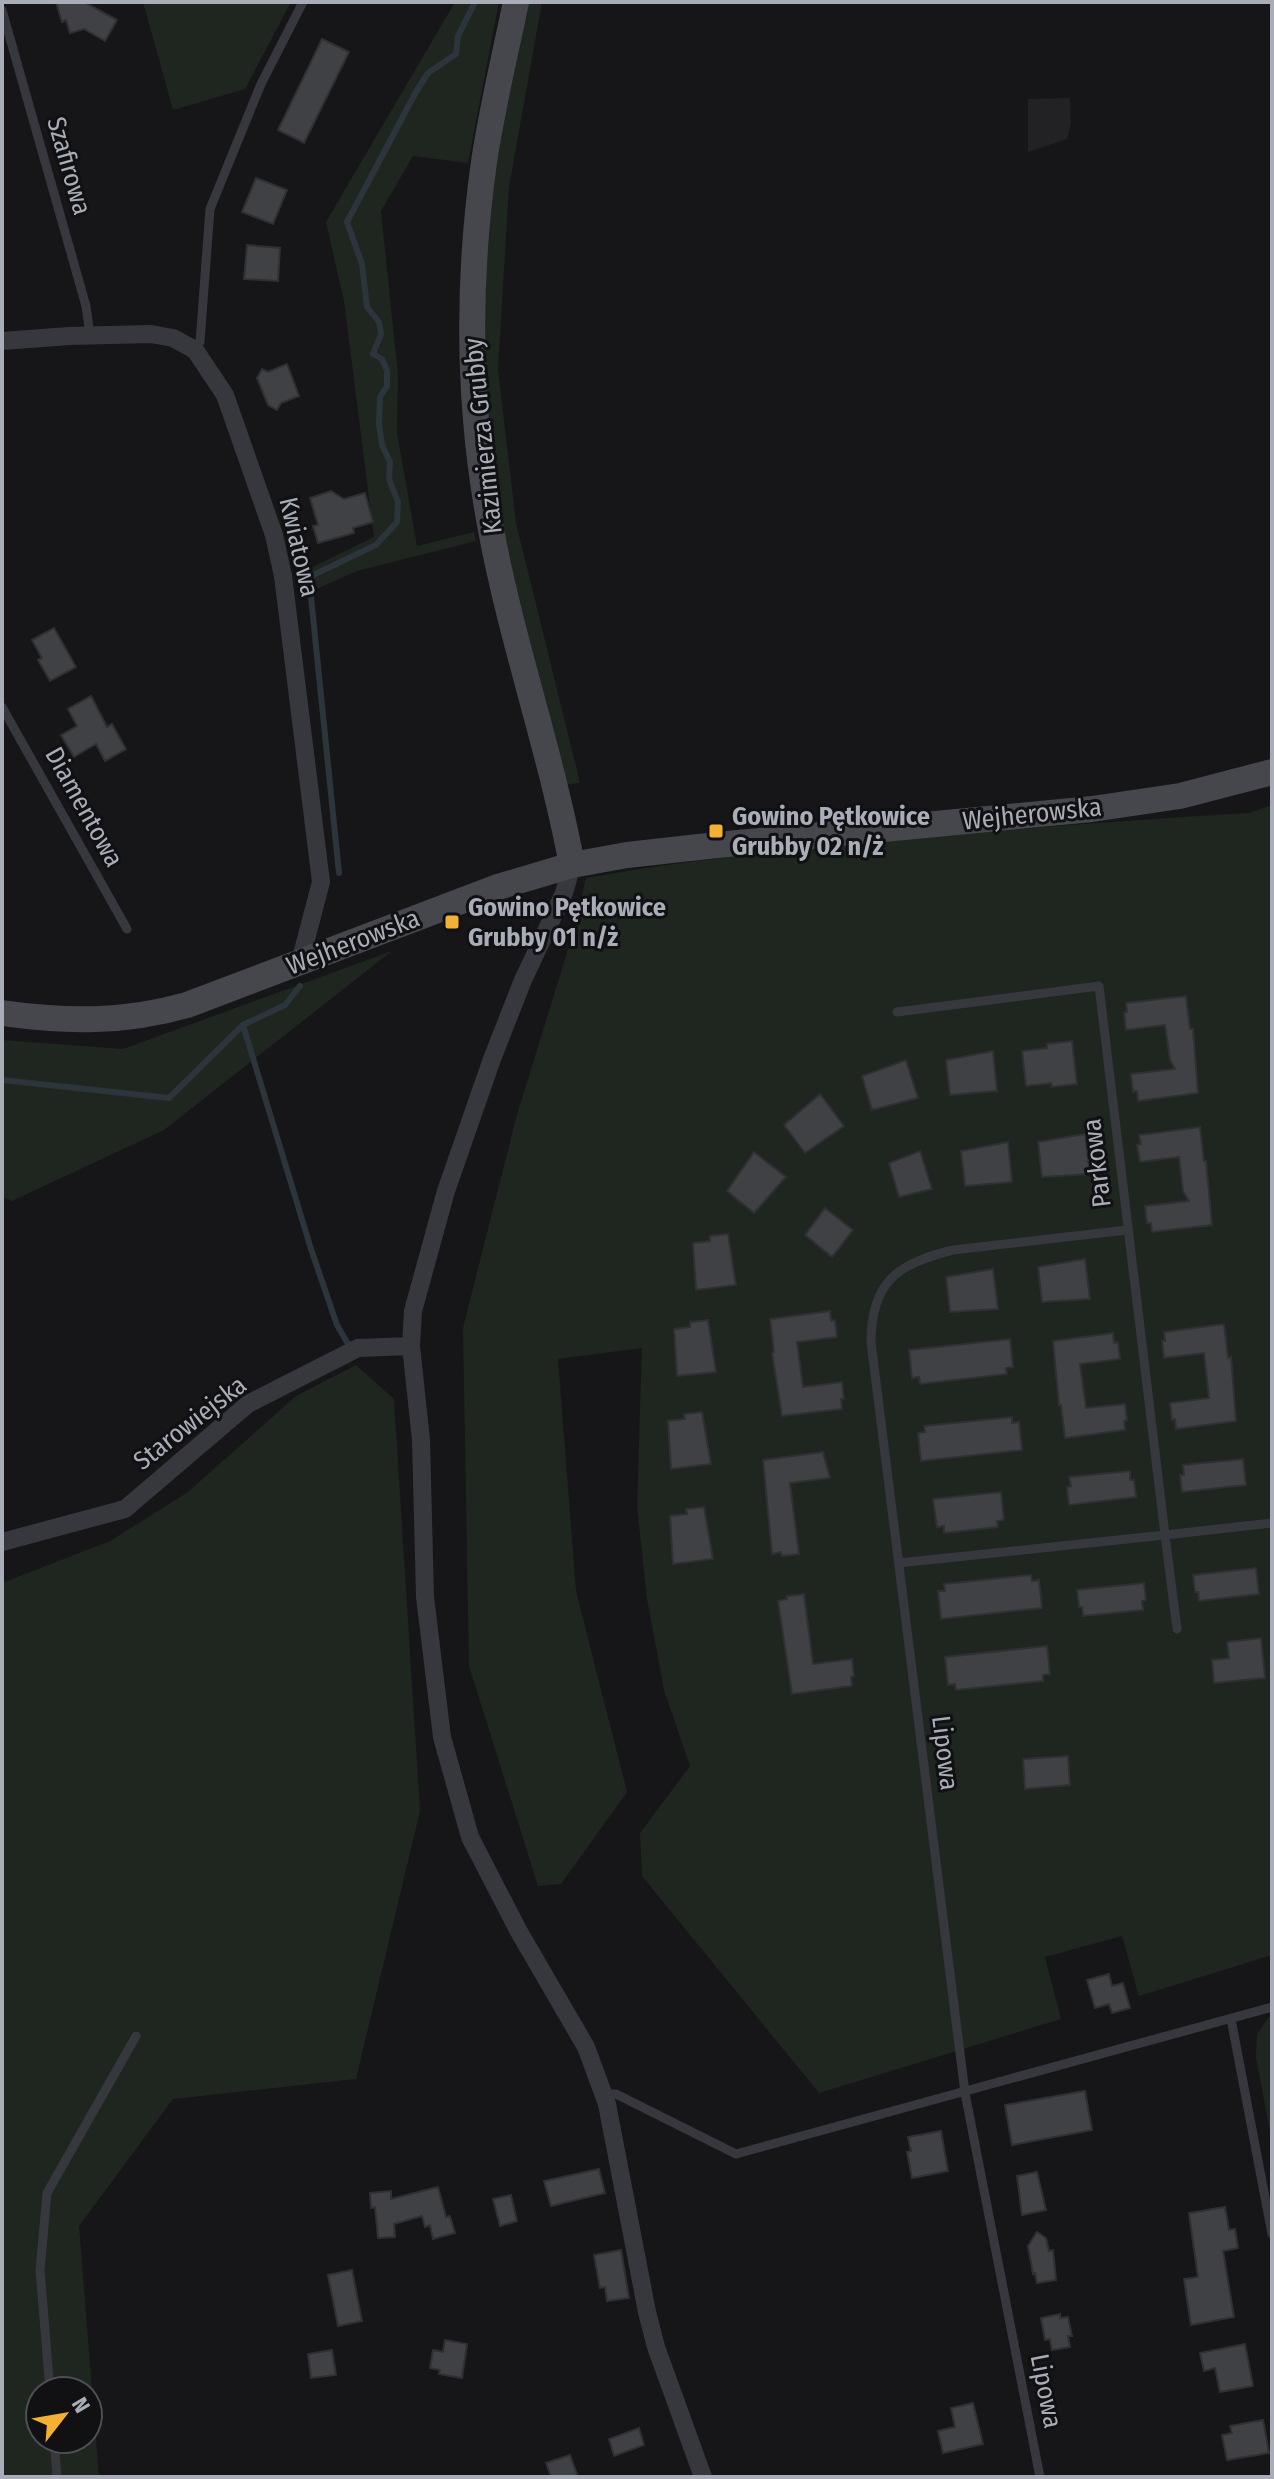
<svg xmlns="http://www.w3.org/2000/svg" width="1274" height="2479" font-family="'Fira Sans Condensed',sans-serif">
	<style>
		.built { fill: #222225 }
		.green { fill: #1e261f; fill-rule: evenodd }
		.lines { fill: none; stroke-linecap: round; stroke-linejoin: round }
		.stream { stroke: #2c353c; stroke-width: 6 }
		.building { fill: #404145; stroke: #303034; stroke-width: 2 }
		.lane { stroke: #37383d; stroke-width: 9 }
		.street { stroke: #37383d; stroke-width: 18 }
		.secondary { stroke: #45474d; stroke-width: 26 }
		.poi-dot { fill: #f2b134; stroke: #111113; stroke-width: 3 }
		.labels { text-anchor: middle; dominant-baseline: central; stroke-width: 6; stroke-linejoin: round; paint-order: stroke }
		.street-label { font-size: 26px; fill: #a8adb8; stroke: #111113 }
		.poi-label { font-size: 26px; font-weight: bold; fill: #a8adb8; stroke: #111113; text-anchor: start }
	</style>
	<rect width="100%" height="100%" fill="#161618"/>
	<!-- built -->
	<path class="built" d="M1070,98L1071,124L1067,139L1028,152V99Z"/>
	<!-- green -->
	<path class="green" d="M143,2H291L245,89L173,110Z
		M455,2H499L468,163L413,156L381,211L398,375L397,433L417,546L474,532L476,541L357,571L303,595L300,573L374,537L344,301L326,222Z
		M525,2H542L509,187L498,369L516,523L580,783L562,785L491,483L480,288L505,95Z
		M1272,805V1955L1139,1996L1122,1936L1045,1957L1061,2019L819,2093L642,1876L640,1833L690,1766L664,1690L647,1599L637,1506L642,1348L558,1359L576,1591L627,1792L561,1884L538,1886L469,1666L463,1328L516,1118L577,920L586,878C683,860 782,851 880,842C1003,830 1126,820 1249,813Z
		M392,951L164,1130L12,1201L2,1197V1040L123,1049Z
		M356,1365L394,1399L420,1811L356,2079L173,2099L79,2226L99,2477H2V1583L110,1541L188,1492L296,1396ZM40,2391H88V2439H40Z
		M1269,2017H1272V2142L1256,2058L1257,2034Z"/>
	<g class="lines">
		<!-- stream -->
		<path class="stream" d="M339,873L309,577L376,545L397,522L398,502L389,479L390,462L382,445L379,424L380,397L387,386V371L382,359L373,354L381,334L379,322L367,307L362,264L347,222L417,90L428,73L456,54L458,36L475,2
			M243,1025L311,1249L337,1325L348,1344
			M2,1080L169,1098L243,1025L285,1005L300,986"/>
	</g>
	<!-- building -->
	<path class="building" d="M56,2H84L117,20L105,41L84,29L70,33L66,20L62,22Z
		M322,39L349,52L304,143L278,130Z
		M256,178L287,190L273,224L242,212Z
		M247,245L280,248L278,281L244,279Z
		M287,364L299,396L281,403L277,410L268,405L257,378L262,369L268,372Z
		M331,491L344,499L365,493L373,522L353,528L354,533L318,543L313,526L318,525L310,498Z
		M54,628L76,667L50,681L38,660L42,658L32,640Z
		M91,696L107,727L112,724L126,749L105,761L96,744L74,757L61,735L77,726L68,709Z
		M1186,996L1190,1029H1193L1198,1093L1138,1101L1137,1091L1133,1092L1131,1074L1175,1069L1170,1060L1165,1025L1126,1030L1124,1013L1127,1012L1126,1003Z
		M1072,1041L1077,1084L1052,1087L1051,1083L1026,1086L1022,1051L1047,1048V1044Z
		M993,1051L997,1091L950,1095L946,1060Z
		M906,1060L918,1098L872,1110L862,1076Z
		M820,1094L844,1126L805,1153L784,1125Z
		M1200,1127L1204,1161H1206L1212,1225L1152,1232L1151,1223H1147L1145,1206L1189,1201L1183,1191L1179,1157L1140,1162L1137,1145L1141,1144L1139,1135Z
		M1085,1134L1090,1174L1042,1177L1038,1142Z
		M1008,1142L1012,1182L965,1186L961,1151Z
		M920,1151L932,1189L899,1197L889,1163Z
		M754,1152L786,1177L754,1213L727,1191Z
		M825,1208L853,1230L832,1257L805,1235Z
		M728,1234L736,1285L696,1290L693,1243L710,1241V1236Z
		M1085,1259L1090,1299L1042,1302L1038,1267Z
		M993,1269L998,1309L950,1312L946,1277Z
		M830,1311L831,1321L835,1320L837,1337L797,1342L803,1387L842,1382L844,1399H841L842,1409L782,1416L772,1353L774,1352L770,1319Z
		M708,1320L716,1372L677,1376L674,1329L690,1327V1322Z
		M1224,1324L1228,1358L1231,1357L1236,1421L1176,1429L1175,1419L1172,1420L1170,1403L1209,1398L1204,1353L1164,1358L1162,1341H1165L1164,1332Z
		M1113,1333L1114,1343L1118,1342L1120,1359L1080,1364L1086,1408L1125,1404L1127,1420L1124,1421L1125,1430L1065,1438L1061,1405H1059L1053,1341Z
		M1010,1339L1013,1367L1006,1368L1007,1374L920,1384L919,1377L912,1378L909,1350Z
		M702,1412L711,1464L671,1469L668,1421L685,1419L684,1414Z
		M1012,1417V1423L1019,1422L1022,1450L921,1461L918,1433L925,1432L924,1426Z
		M823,1452L830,1478L790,1483L799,1554L782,1556L781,1552L772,1554L763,1460Z
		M1243,1459L1246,1485L1182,1492L1180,1475H1184L1183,1465Z
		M1130,1471V1480H1134L1136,1497L1069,1505L1067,1487L1071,1486L1069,1477Z
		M1001,1492L1004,1520L997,1521L998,1527L944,1533V1526L937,1527L933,1499Z
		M704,1507L713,1559L673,1564L670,1516L687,1514L686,1509Z
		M1256,1568L1259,1594L1199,1601L1198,1592H1195L1193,1575Z
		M1031,1575L1032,1581L1039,1580L1042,1608L941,1619L938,1591H945L944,1584Z
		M1144,1583L1146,1600L1142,1601L1143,1610L1083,1616L1082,1607H1079L1077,1590Z
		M804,1594L813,1664L852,1659L854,1676L851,1677L852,1686L792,1694L778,1601L787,1599V1596Z
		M1261,1638L1265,1678L1214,1683L1212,1660L1229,1658L1227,1642Z
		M1047,1646L1050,1674L1043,1675V1681L956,1690L955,1684L948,1685L945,1657Z
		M1068,1756L1070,1785L1025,1789L1023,1759Z
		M1109,1974L1112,1986L1123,1983L1130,2008L1112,2013L1109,2004L1095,2008L1087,1980Z
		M1085,2091L1092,2130L1012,2145L1005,2105Z
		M941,2131L948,2171L912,2178L907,2152L911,2151L908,2137Z
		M599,2169L605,2193L551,2206L544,2181Z
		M1037,2172L1046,2210L1022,2215L1017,2176Z
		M438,2187L446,2217L450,2216L455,2233L433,2239L430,2225L425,2227L422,2216L394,2224L395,2237L378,2238L375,2207L371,2208L370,2193L391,2191V2199Z
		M511,2195L517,2221L500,2226L493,2199Z
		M1225,2207L1229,2230L1235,2229L1238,2248L1223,2251L1234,2317L1191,2325L1184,2279L1198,2277L1189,2213Z
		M1037,2232L1046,2238L1049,2251L1053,2250L1056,2280L1037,2283L1035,2273L1033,2274L1028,2246Z
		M621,2250L629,2298L607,2301L605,2287L600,2288L594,2255Z
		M352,2270L362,2321L338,2326L328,2275Z
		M1060,2314V2318L1068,2317L1072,2336H1068L1070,2347L1052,2350L1050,2339L1045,2340L1041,2318Z
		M445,2340L467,2344L462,2378L439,2374L440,2370L430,2368L433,2350L443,2352Z
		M1245,2344L1253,2386L1220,2392L1215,2368L1204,2371L1200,2353Z
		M332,2350L336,2375L311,2378L308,2354Z
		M973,2403L983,2444L943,2453L938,2431L955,2427L951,2408Z
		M1263,2420L1269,2453L1227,2460L1222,2435L1232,2433L1230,2426Z
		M639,2428L644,2445L614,2456L609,2439Z
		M570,2455L578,2477H551L546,2463Z"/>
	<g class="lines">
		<!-- lane -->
		<path class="lane" d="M2,10L86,306L90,335
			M195,350L200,342L210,209L261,84L303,2
			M2,707L127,929
			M897,1012L1099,986L1165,1535L1272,1523
			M899,1563L1165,1535L1177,1629
			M1231,2019L1272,2234
			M604,2094H616L736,2154L1272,2007
			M50,2391L40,2270L47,2193L136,2036
			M54,2439L57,2477
			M1040,2477L965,2093L871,1342C871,1282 898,1263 953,1250L1127,1230"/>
		<!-- street -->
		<path class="street" d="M2,341L69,336L151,334L173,338L195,350L225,395L274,535L283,576L321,882L300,962
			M572,865L564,893L523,980L492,1059L446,1191L413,1311L411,1346L421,1440L425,1597L442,1737L470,1837L518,1930L586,2047L607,2104L647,2312L656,2347L703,2477
			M2,1542L125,1509L248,1404L358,1348L411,1346"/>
		<!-- secondary -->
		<path class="secondary" d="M516,2C505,55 492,108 484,162C467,283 468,409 491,530C512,643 551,752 572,865
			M2,1013C66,1022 124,1023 187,1005L498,887L572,865L627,855L717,845L1092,809L1180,796L1272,772"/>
	</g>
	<!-- markers -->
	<g class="poi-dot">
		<rect x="708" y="823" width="16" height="16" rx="4"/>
		<rect x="444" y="914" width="16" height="16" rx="4"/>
	</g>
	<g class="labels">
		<!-- street labels -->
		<g class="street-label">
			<text transform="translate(69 166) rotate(74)">Szafirowa</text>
			<text transform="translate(483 436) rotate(-96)">Kazimierza Grubby</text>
			<text transform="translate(299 547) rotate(77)">Kwiatowa</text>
			<text transform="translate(84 807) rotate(61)">Diamentowa</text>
			<text transform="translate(1032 814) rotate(-6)">Wejherowska</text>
			<text transform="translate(353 942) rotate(-21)">Wejherowska</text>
			<text transform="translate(1097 1163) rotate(-97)">Parkowa</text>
			<text transform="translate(190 1423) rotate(-38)">Starowiejska</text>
			<text transform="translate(945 1753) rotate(83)">Lipowa</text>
			<text transform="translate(1046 2391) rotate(79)">Lipowa</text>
		</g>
		<!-- poi labels -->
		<g class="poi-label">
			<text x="732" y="816">Gowino Pętkowice<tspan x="732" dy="30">Grubby 02 n/ż</tspan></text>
			<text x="468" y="907">Gowino Pętkowice<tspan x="468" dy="30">Grubby 01 n/ż</tspan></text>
		</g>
	</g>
	<!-- border -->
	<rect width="1274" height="2479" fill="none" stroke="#a8adb8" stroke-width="8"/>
	<!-- north arrow -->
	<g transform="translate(64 2415) rotate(59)"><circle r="38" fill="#111113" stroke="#4d4f55" stroke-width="2"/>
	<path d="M0-6L14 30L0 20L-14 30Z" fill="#f2b134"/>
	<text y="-12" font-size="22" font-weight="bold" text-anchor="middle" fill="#a8adb8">N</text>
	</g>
</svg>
